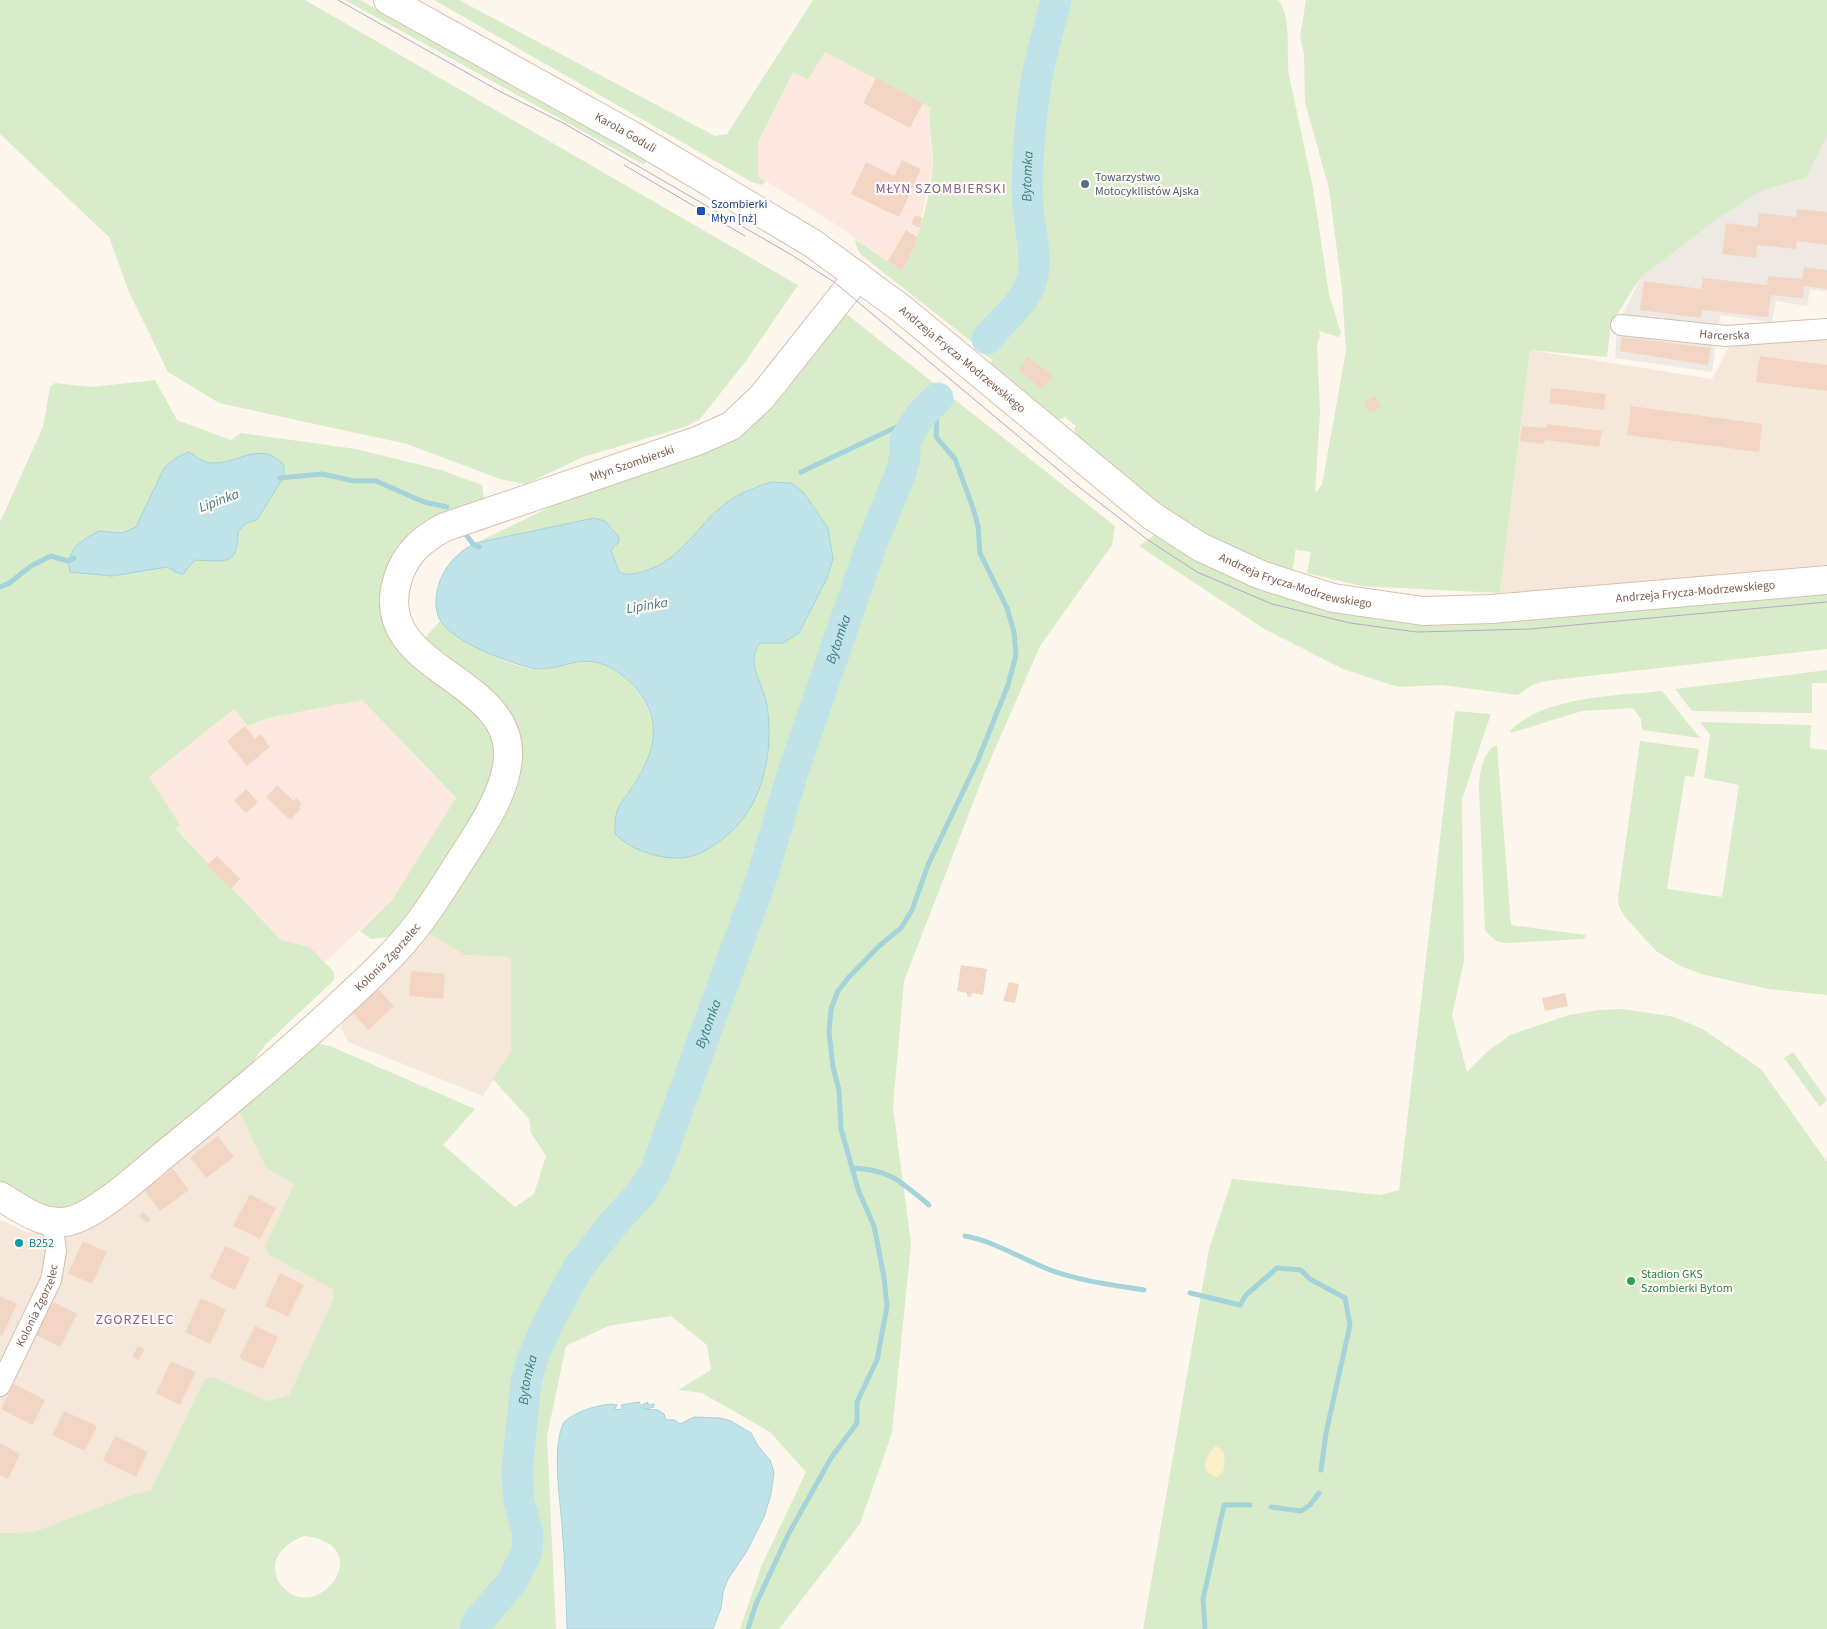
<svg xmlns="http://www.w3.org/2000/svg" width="1827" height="1629" font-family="'Source Sans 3',sans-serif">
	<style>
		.residential { fill: #f5e8da }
		.commercial { fill: #fde8e0 }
		.industrial { fill: #efe9e4 }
		.green { fill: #d8ecc9; fill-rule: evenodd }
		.sand { fill: #fcefc7 }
		.water { fill: #bfe3e8; stroke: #a5d3da }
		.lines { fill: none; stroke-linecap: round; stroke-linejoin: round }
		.stream { stroke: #a5d3da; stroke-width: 5 }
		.river { stroke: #bfe3e8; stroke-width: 31 }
		.building { fill: #f3d5c3 }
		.street-casing { stroke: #d1beb0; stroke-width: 22 }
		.secondary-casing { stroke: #d6c0b0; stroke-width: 30 }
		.street { stroke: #fff; stroke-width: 20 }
		.secondary { stroke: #fff; stroke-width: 28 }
		.tram { stroke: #b9a8c9; stroke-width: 1 }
		.service-dot { fill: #5c6f8a; stroke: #fffaf3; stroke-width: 2 }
		.transit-dot { fill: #1a4fb4; stroke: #fffaf3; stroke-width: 2 }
		.culture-dot { fill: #0f9aa8; stroke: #fffaf3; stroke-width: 2 }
		.leisure-dot { fill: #2e9e5b; stroke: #fffaf3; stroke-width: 2 }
		.labels { text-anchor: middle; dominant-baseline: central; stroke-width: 4.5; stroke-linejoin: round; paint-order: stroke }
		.street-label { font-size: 12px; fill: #7a5c4d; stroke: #fffaf3 }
		.service-label { font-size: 12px; fill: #4e5e75; stroke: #fffaf3; text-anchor: start }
		.transit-label { font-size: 12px; fill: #164399; stroke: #fffaf3; text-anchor: start }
		.culture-label { font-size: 12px; fill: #0d838f; stroke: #fffaf3; text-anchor: start }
		.leisure-label { font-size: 12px; fill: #27864d; stroke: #fffaf3; text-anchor: start }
		.water-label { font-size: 14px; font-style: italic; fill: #437c86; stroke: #fffaf3 }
		.neighbourhood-label { font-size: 14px; letter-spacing: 1px; fill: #846695; stroke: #fffaf3 }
	</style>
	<rect width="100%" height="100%" fill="#fdf6ec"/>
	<!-- residential -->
	<path class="residential" d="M1827,322V568L1500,593L1530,350L1712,379L1736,333Z
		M423,930L465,955L511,957V1051L483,1096L353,1044L347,1040L341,1029L342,1015Z
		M237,1107L266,1168L294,1184L265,1246L269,1255L332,1289L334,1298L289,1395L268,1401L215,1378L205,1379L151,1490L134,1494L33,1532L0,1533V1220L27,1232L54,1235Z"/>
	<!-- commercial -->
	<path class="commercial" d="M825,52L931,108L928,121L933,165L915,245L902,271L835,224L758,176V143L793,72L808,80Z
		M362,700L456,799L392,900L325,962L310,947L281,940L176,828L180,825L148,778L234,709L248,726L268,718Z"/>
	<!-- industrial -->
	<path class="industrial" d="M1827,136V291L1810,290L1807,306L1776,301L1772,322L1720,315L1712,372L1615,358L1617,327L1640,278L1720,217L1763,190L1806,178Z"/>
	<!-- green -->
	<path class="green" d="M0,0H305L798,285L746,361L700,419L685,427L583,457L526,484L500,479L407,444L219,403L168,372L129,292L109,237L0,134Z
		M345,0H360L647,160L644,165Z
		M434,0H459L715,136L727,134L813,0H1050L1031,84L1022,145L1024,151L1020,214L1022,239L1031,262L1030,270L1017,296L995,318L977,346L860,254L856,245L855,239L902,271C919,239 929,202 933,166C934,146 926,128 931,108L825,52L808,80L793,72L758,142V176L766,182L761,185L750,181Z
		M1063,0H1278C1292,15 1286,54 1289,75L1313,188L1329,294L1341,333L1339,337L1319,331L1320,336L1317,344L1320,412L1315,493L1322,485L1346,351L1342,289L1329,189L1305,102L1304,54L1300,37L1306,0H1827V136L1806,178L1763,190L1720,217L1640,278L1611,324L1607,357L1530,350L1500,593L1361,586L1307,573L1311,552L1297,550L1296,547L1292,575L1182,522L1135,488L1077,438L1074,429L1076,426L1065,417L1055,421L1050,418L1008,377L990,364L992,360L984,354L1027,300L1037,273L1031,209L1034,153L1038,146L1035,137L1041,88Z
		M845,313L1115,526L1112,545L1040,646L985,772L904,981L893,1107L911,1244L892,1433L860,1524L779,1629H740L761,1567L806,1472L770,1432L702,1393L678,1390L711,1370L707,1345L671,1316L608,1326L566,1346L547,1436L556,1629H0V1533L33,1532L134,1494L151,1490L205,1378H215L268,1401L289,1395L334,1298L332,1289L269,1255L265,1246L294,1184L266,1168L237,1107L310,1047L320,1044L330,1046L475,1109L443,1145L515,1207L534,1194L546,1156L531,1133L529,1119L493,1079L511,1051V957L465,955L423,930L516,783L522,750L513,719L487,689L423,640L440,621C468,643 498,664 534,669C556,672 575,657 598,663C613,667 626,677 635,689C672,733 646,768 618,808L766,702C760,683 747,660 760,643H783L799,633L827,578L833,559L828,528L804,493L755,486L722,506L669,561L657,568L629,575L619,572L611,550L619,542L594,518L476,543L583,491L667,464L747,430ZM304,1536C381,1544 316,1629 281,1585C266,1563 282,1544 304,1536Z
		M155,380L177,420L231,440L241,433L356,449L441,470L482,485L484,499C472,507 458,511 444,515C406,528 394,550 385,587L492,736C503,786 470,826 444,864C427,888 411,912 394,936L371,939L360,931L392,900L456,798L362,700L268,718L248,726L234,709L149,777L180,825L176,829L281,940L310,947L334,972V980L265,1045L250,1066L168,1137L81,1205C50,1216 27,1198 0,1184V522L43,427L50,387L55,383L92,387Z
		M1157,533L1313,602L1827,590V649L1545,681L1532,685L1518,695L1442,685L1398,687L1343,669L1266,630L1139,546Z
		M1827,670V683H1812V713L1692,711L1675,689Z
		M1662,691L1700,738L1642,730L1641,719L1633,708L1582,711L1511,733L1510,731C1544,696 1616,696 1662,691Z
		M1455,711L1491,714L1462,799L1464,961L1452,1015L1467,1072L1487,1052L1510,1035L1569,1015L1598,1010L1623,1009L1675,1017L1704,1030L1761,1069L1827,1162V1629H1143L1209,1249L1232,1179L1380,1195L1399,1190Z
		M1700,722L1811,725L1810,748L1827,750V995L1768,989L1705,975L1680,966L1656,951L1625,917L1619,906L1618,897L1640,741L1699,749L1694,777L1685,776L1667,889L1722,897L1739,785L1704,778L1710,735Z
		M1494,746H1497L1511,925L1586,935L1584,939L1506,943L1496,941L1485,931L1479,789C1479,775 1482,755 1494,746Z
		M1793,1052L1827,1100L1820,1107L1784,1058Z"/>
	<!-- sand -->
	<path class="sand" d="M1215,1446C1227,1449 1225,1462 1223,1472L1217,1477C1197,1471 1206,1458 1215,1446Z"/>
	<!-- water -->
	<path class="water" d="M189,452C194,455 201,461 206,462C235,469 258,437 284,465V476L257,520L246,523L238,532C238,567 224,561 195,560L182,575L167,567L112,576L70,572L68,561L75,547L88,537L99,531L122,533L136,527L164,468L176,458Z
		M772,482L791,483L804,493L828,528L833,559L827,578L799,633L783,643H760C745,662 763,684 767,705C774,751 764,806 725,837C710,849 695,859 674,858C653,857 630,849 615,834C615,825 615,816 618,808C622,800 629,793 633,786C651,759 663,728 643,698C633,683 617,668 599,663C575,656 554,673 532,668C508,663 453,642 440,620C433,608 436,588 442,576C450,560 461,550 476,543L594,518L605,521L619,537V542L611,550L619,572C627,576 633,574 641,572C678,563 693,531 720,508C735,495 753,487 772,482Z
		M639,1402L643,1409L644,1407L642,1405L648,1402V1405L654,1404V1407L645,1409L658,1410L664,1414L666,1420H675L680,1424L694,1417L720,1418L731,1421L751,1433L758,1446L770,1460L774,1472L771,1494L764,1517L747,1551L728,1579L723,1592L721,1608L713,1629H567C566,1595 565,1560 562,1526C560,1498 552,1450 563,1424C568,1414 605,1401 617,1405L614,1410L623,1409L621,1405Z"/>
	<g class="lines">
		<!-- stream -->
		<path class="stream" d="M801,472L920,416
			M280,478L322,474L354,481H376L424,502L447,507
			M464,532L473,544L479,547
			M0,587L8,584L31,566L51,556L68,561L74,558
			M853,1168C891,1170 901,1182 929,1205
			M965,1236C994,1241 1022,1259 1050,1270C1080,1281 1113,1285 1144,1290
			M1190,1293L1240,1305L1246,1295L1277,1268L1301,1270L1310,1279L1345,1298L1350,1325L1326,1433L1321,1470
			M1271,1507L1301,1511L1310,1505L1319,1493
			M748,1629L756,1604L788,1535L831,1458L857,1423V1402L877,1360L887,1307L884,1277L874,1226L859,1192L841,1129L839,1090L833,1067L829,1032L831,1009L838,991L849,977L879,946L901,928L912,910L928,865L978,760L1008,685L1016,655L1014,632L1007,608L980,553L978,526L973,508L955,459L936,437L938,398
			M1205,1629L1203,1599L1224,1505H1250"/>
		<!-- river -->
		<g class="river">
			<path id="s1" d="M987,339C1001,321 1023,305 1031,283C1040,258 1026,216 1027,188C1028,155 1030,121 1035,89C1039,59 1049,29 1056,0"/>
			<path id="s2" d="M475,1629L478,1621L512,1582L527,1552L528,1534L519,1501L517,1472L526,1382L533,1357L549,1321L578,1268L613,1224L642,1192L655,1172L762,877L793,772L871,546L900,475L905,457V440L920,416L938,398"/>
		</g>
	</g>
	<!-- building -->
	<path class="building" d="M876,78L923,103L910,128L863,103Z
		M902,160L921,169L899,217L851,194L866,162L894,176Z
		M1797,209L1827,212V245L1797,241L1796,249L1757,245L1756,258L1722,254L1726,223L1757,227L1759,213L1796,217Z
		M915,215L922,218L920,228L911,224Z
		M906,230L917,237L915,245L902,271L888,261Z
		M1804,267L1827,270V289L1804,286L1803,298L1771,295L1768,317L1702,310L1701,318L1640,310L1644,281L1701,289L1703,278L1767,285L1768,276L1802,279Z
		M1622,337L1711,348L1708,365L1620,351Z
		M1760,356L1827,365V391L1756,382Z
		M1028,357L1053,376L1042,389L1018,370Z
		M1551,388L1606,394L1604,410L1549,403Z
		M1375,396L1381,407L1370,413L1364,402Z
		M1631,406L1762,424L1759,452L1627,435Z
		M1547,424L1602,431L1599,447L1545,440L1544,444L1520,441L1522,426L1546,428Z
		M245,726L255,739L261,734L270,747L247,766L227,741Z
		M277,785L294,801L296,798L302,804L299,807L301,809L290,820L266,797Z
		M246,789L258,802L246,813L234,801Z
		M217,856L240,879L231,889L207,865Z
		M961,965L987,969L983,995L972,993L971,997L967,996V993L957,991Z
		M411,971L445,974L443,999L409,996Z
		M1009,982L1019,984L1015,1003L1003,1001Z
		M376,987L394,1006L368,1030L350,1010Z
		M1565,993L1568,1006L1545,1011L1542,998Z
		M218,1136L234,1157L206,1178L190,1157Z
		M173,1169L189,1190L160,1211L144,1190Z
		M250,1194L276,1208L260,1239L233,1226Z
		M143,1212L151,1219L147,1223L139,1216Z
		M18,1237L24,1240L20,1249L14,1246Z
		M83,1241L107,1252L92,1284L68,1273Z
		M225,1246L250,1258L235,1290L210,1278Z
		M280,1273L304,1285L288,1317L265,1306Z
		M0,1296L17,1304L2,1336L0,1335Z
		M201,1298L226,1310L210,1344L185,1332Z
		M53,1302L77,1314L60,1347L36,1335Z
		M255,1326L278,1337L263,1369L239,1358Z
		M138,1346L144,1349L139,1360L132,1357Z
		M171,1361L196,1372L180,1405L156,1393Z
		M14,1384L45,1400L33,1425L1,1409Z
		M64,1411L97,1426L85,1451L52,1435Z
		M115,1436L148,1452L136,1477L103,1461Z
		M0,1443L20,1454L8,1479L0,1475Z"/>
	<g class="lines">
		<defs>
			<g id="street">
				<path id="s3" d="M1621,325L1726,336L1827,329"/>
				<path id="s4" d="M0,1386L51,1280L56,1251L52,1221"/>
			</g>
			<g id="secondary">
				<path id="s5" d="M388,0L631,135L812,243L902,309L1152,516L1200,547L1261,575L1333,598L1423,611L1491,609L1827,580"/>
				<path id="s6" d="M0,1196C22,1210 49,1230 76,1219C106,1208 149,1166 175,1146C229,1102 281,1059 332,1012C362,984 393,957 418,924C435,902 449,878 464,855C482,827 506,792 508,757C513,676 368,670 398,578C406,553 422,539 445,527L697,441L731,426L762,397L858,276"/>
			</g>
		</defs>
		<!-- street casing -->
		<use href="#street" class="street-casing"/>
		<!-- secondary casing -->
		<use href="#secondary" class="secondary-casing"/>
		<!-- street -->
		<use href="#street" class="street"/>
		<!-- secondary -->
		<use href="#secondary" class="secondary"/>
		<!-- tram -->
		<path class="tram" d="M338,0L501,92L565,124L790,254L834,282L1079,487L1148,540L1197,572L1272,604L1350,623L1417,632L1530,629L1827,602
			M624,165L745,236"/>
	</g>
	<!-- markers -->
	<circle class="service-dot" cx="1085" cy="184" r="5"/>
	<rect class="transit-dot" x="696" y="206" width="10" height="10" rx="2.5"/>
	<circle class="culture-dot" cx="19" cy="1243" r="5"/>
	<circle class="leisure-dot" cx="1631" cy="1281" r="5"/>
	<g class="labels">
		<!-- street labels -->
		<g class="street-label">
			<text stroke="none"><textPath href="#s5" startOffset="272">Karola Goduli</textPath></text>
			<text stroke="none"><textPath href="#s3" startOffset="104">Harcerska</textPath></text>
			<text stroke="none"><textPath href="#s5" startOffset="679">Andrzeja Frycza-Modrzewskiego</textPath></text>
			<text stroke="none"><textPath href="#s6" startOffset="1222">Młyn Szombierski</textPath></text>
			<text stroke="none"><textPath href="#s5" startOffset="1084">Andrzeja Frycza-Modrzewskiego</textPath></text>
			<text stroke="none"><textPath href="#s5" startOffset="1489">Andrzeja Frycza-Modrzewskiego</textPath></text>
			<text stroke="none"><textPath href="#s6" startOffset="491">Kolonia Zgorzelec</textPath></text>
			<text stroke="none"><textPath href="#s4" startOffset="89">Kolonia Zgorzelec</textPath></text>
		</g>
		<!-- service labels -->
		<g class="service-label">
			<text x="1095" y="177">Towarzystwo<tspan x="1095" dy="14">Motocykllistów Ajska</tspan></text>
		</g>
		<!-- transit labels -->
		<g class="transit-label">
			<text x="711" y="204">Szombierki<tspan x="711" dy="14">Młyn [nż]</tspan></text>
		</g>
		<!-- culture labels -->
		<g class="culture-label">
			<text x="29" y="1243">B252</text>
		</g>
		<!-- leisure labels -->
		<g class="leisure-label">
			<text x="1641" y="1274">Stadion GKS<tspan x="1641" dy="14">Szombierki Bytom</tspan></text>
		</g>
		<!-- water labels -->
		<g class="water-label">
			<text stroke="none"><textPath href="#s1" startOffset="179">Bytomka</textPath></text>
			<text transform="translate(219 501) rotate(-21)">Lipinka</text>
			<text transform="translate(647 606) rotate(-9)">Lipinka</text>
			<text stroke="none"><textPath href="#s2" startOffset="1078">Bytomka</textPath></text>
			<text stroke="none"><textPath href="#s2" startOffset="672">Bytomka</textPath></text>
			<text stroke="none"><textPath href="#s2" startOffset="268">Bytomka</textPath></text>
		</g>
		<!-- neighbourhood labels -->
		<g class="neighbourhood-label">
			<text x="941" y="189">MŁYN SZOMBIERSKI</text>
			<text x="135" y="1320">ZGORZELEC</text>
		</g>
	</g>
</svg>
